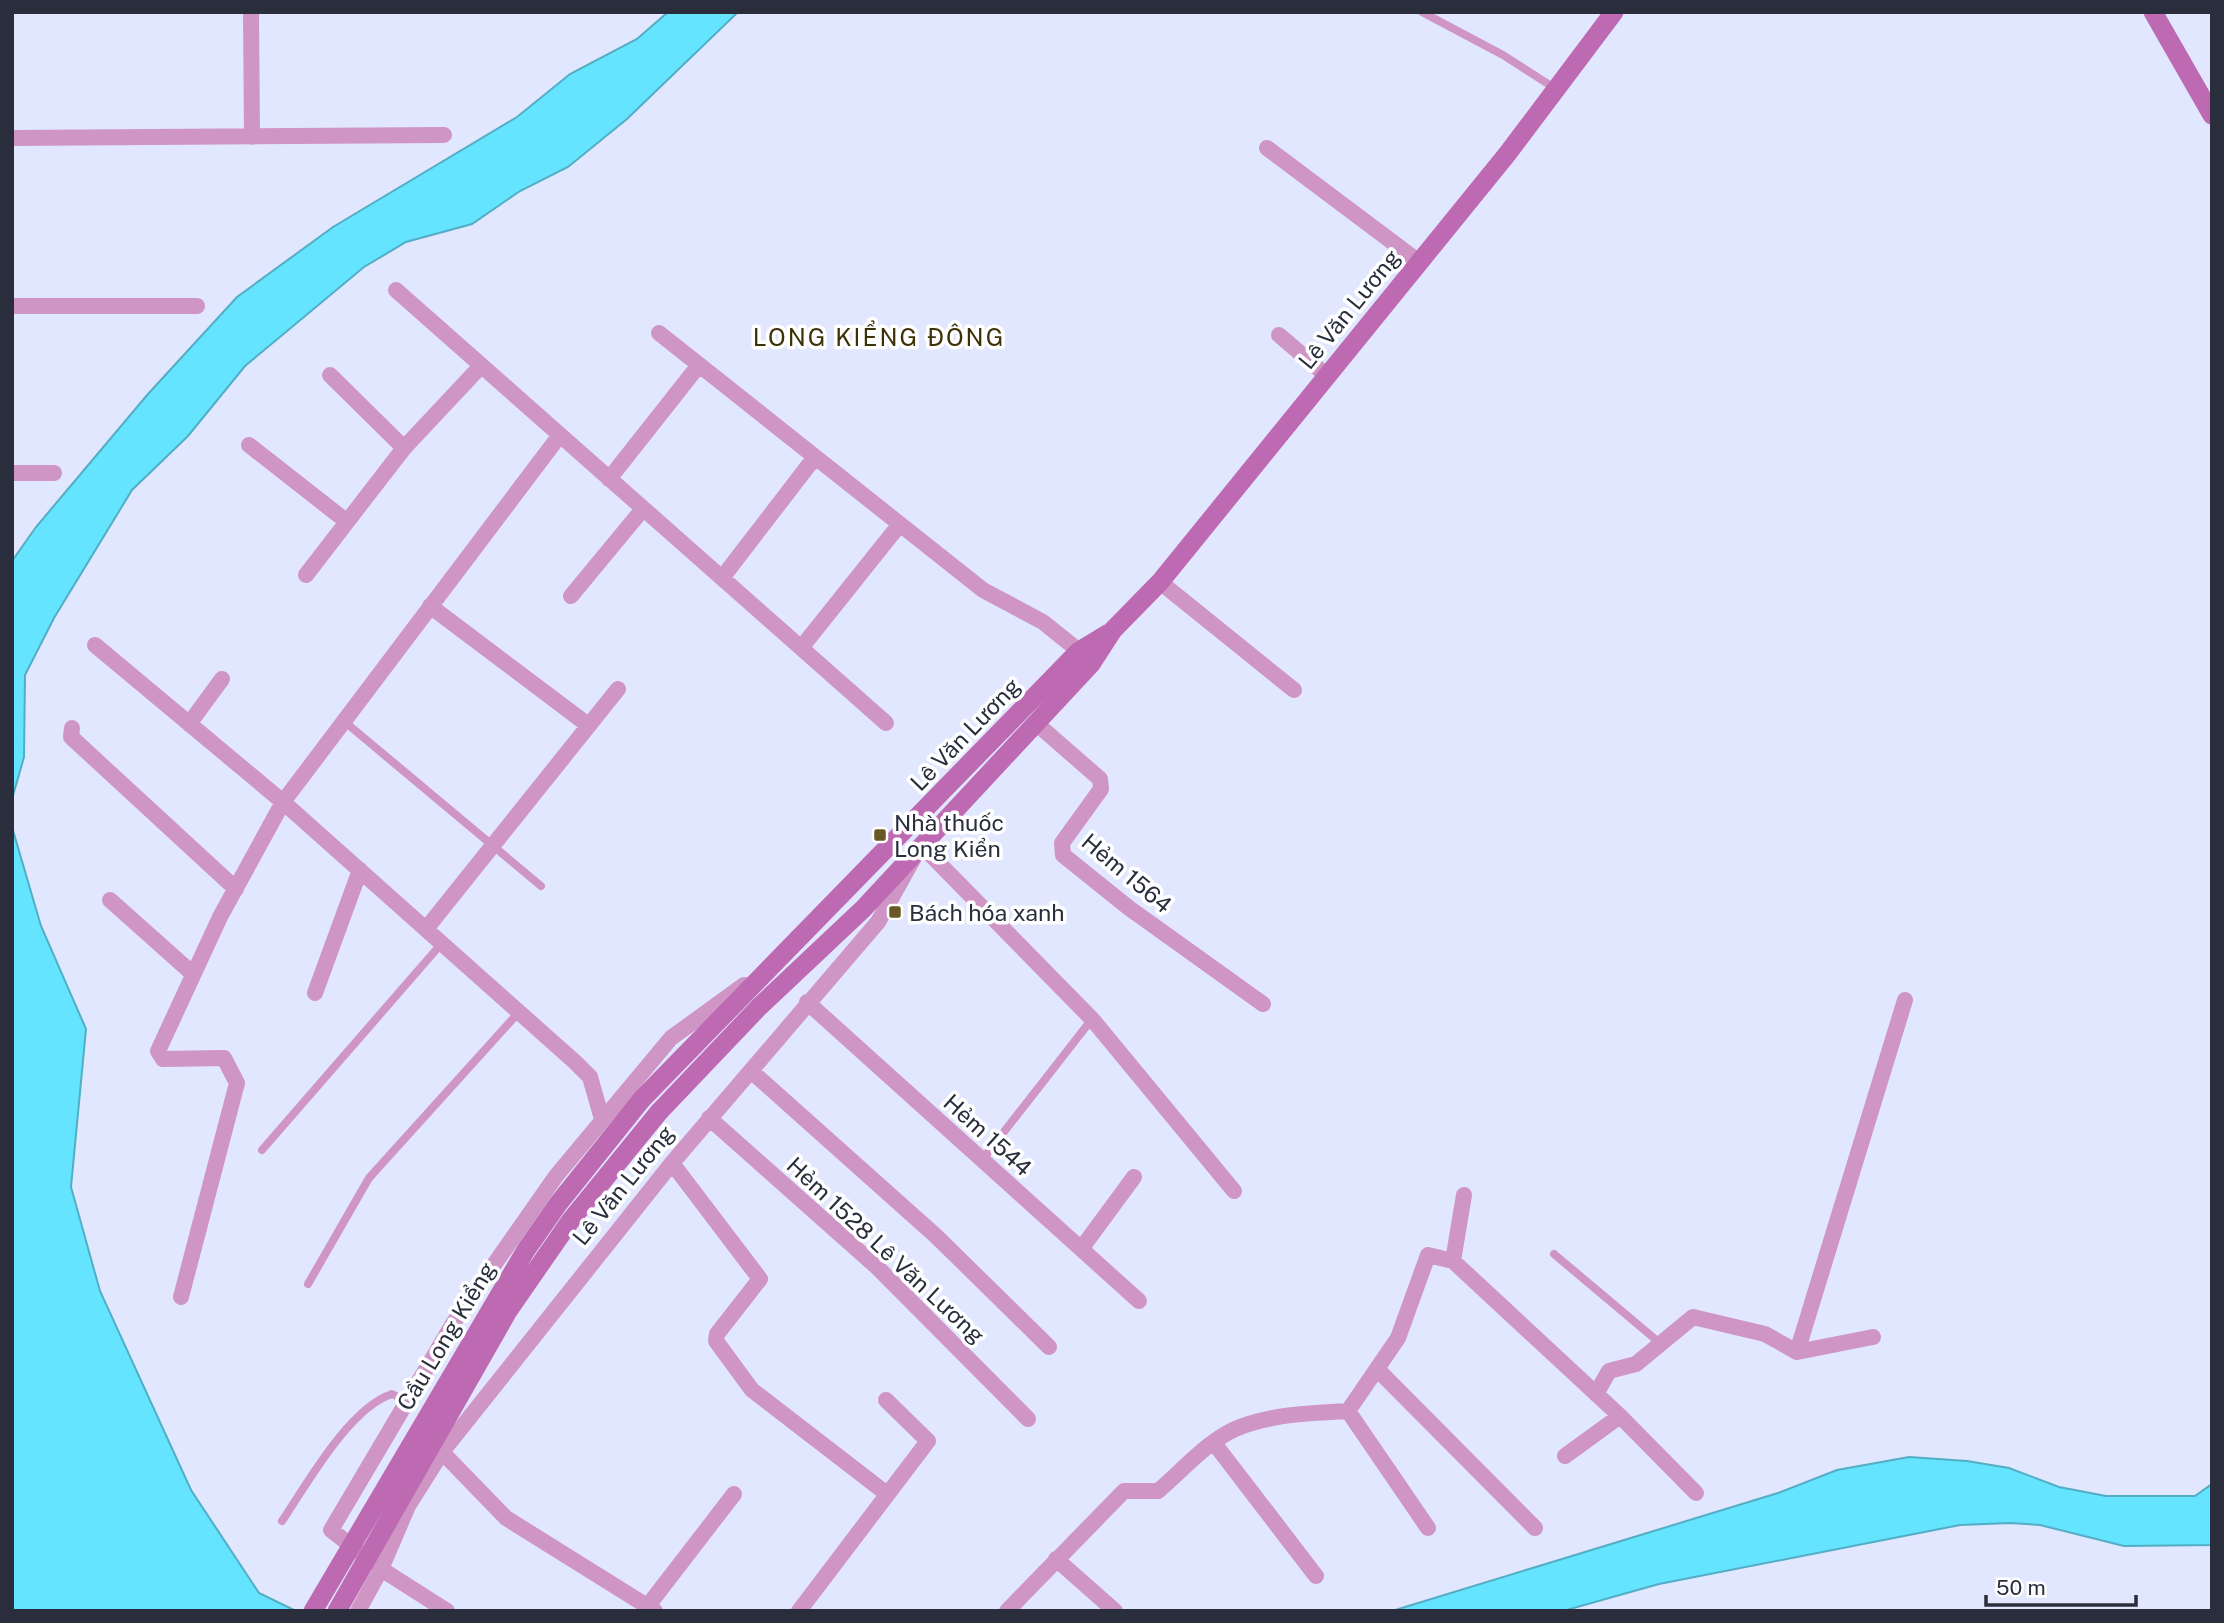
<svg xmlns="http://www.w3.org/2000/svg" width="2224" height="1623" font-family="'Public Sans',sans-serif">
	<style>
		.water { fill: #64e4fe; stroke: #53adc4; stroke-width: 2 }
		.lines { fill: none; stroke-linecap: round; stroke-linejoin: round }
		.service { stroke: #cf95c5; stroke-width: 8 }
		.minor { stroke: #cf95c5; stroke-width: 16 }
		.secondary { stroke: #be6ab2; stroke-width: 19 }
		.secondary-bridge { stroke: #be6ab2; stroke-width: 19 }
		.poi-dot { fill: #675825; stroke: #fff; stroke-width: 2.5 }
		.labels { text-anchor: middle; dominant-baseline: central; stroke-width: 7; stroke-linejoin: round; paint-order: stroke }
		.street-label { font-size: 23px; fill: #2a2e3c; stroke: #fff }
		.poi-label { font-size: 23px; fill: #2a2e3c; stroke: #fff; text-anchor: start }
		.neighbourhood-label { font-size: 24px; letter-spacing: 2px; fill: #3d3106; stroke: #fff }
	</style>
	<rect width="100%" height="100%" fill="#e0e7fe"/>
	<!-- water -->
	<path class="water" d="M668,12H738L627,119L568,167L520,191L472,224L406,242L364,267L245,366L188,436L132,490L54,618L25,675L24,757L12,799V561L36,527L148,394L237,297L333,227L517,117L570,74L637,39Z
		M12,827L41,926L86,1029L71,1187L100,1291L191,1490L259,1593L296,1611H12Z
		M1909,1457L1967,1461L2009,1468L2059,1487L2106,1496H2195L2212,1484V1545L2124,1546L2040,1525L2010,1523L1960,1525L1659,1584L1563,1611H1392L1778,1493L1837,1470Z"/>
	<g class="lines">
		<!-- service -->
		<path class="service" d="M1422,12L1503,55L1556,89
			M345,722L541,886
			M262,1150L442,943
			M982,1160L1092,1019
			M1554,1254L1661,1344
			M308,1284L369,1178L519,1012
			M282,1521C307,1484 349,1408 392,1394L407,1401"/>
		<!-- minor -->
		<path class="minor" d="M251,12L252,137
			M12,138L444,135
			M1267,148L1419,262
			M396,290L886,723
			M12,306H197
			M659,333L983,590L1043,622L1079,651
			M1279,335L1327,376
			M330,375L404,448
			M560,435L283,802L575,1062L590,1077L602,1119
			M249,445L346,521
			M12,473H54
			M609,479L699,365
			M306,575L404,448L480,367
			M722,578L815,457
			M1160,582L1294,690
			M571,596L643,509
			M430,606L588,725
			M95,645L283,802L220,917L158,1051L163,1059L224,1058L237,1083L181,1297
			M801,648L900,524
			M189,724L222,679
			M1037,724L1100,779L1101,789L1062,843L1063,855L1129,908L1263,1004
			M72,728L71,737L236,889
			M110,900L193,974
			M426,929L618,689
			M315,993L360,870
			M807,1002L1139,1301
			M751,1071L936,1236L1049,1347
			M709,1118L878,1268L1028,1419
			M672,1163L760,1279L717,1334L716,1341L752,1390L887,1494
			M1081,1249L1134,1177
			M1453,1261L1464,1195
			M1797,1352L1905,1000
			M1377,1369L1535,1528
			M1596,1394L1609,1371L1636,1364L1693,1317L1765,1334L1797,1352L1873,1337
			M1348,1411L1428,1528
			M1214,1443L1316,1576
			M442,1452L506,1518L655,1611
			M1565,1456L1620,1416
			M1056,1559L1115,1611
			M647,1607L734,1494
			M358,1611L381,1569L408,1506L442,1452L672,1163L878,922L921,845L1092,1019L1234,1191
			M447,1611L381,1569L331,1530L454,1322L556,1176L671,1038L744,985
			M799,1611L928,1441L886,1400
			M1007,1611L1124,1491H1158C1182,1471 1210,1438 1240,1427C1274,1414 1312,1413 1348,1411L1398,1338L1428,1255L1453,1261L1620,1416L1696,1493"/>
		<!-- secondary -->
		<path class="secondary" d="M2153,12L2212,115
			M642,1099L1079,651L1107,634
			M659,1112L759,1007L863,909L1091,664L1113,630L1160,582L1508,153L1614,12"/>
		<!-- secondary-bridge -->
		<path class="secondary-bridge" d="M313,1611L526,1250L558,1204L642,1099
			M337,1611L508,1311L571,1220L659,1112"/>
	</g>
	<!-- markers -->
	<g class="poi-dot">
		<rect x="873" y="828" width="14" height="14" rx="3.5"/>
		<rect x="888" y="905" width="14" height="14" rx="3.5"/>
	</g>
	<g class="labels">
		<!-- street labels -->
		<g class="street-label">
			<text transform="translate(1349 309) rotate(-51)">Lê Văn Lương</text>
			<text transform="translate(965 734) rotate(-46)">Lê Văn Lương</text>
			<text transform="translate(1127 873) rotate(40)">Hẻm 1564</text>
			<text transform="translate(988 1135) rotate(42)">Hẻm 1544</text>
			<text transform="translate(623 1185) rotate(-51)">Lê Văn Lương</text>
			<text transform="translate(886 1250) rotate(43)">Hẻm 1528 Lê Văn Lương</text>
			<text transform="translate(446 1336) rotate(-59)">Cầu Long Kiểng</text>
		</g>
		<!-- poi labels -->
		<g class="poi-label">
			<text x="894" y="822">Nhà thuốc<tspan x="894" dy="26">Long Kiển</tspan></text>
			<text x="909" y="912">Bách hóa xanh</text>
		</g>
		<!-- neighbourhood labels -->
		<g class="neighbourhood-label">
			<text x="879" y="337">LONG KIỂNG ĐÔNG</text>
		</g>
	</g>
	<!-- border -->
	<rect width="2224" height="1623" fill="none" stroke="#2a2e3c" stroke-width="28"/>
	<!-- scale -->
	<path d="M1986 1595v10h150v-10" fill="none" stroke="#2a2e3c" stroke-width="3.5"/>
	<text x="1996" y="1595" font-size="21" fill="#2a2e3c" stroke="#ffffff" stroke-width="5" paint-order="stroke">50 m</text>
</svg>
